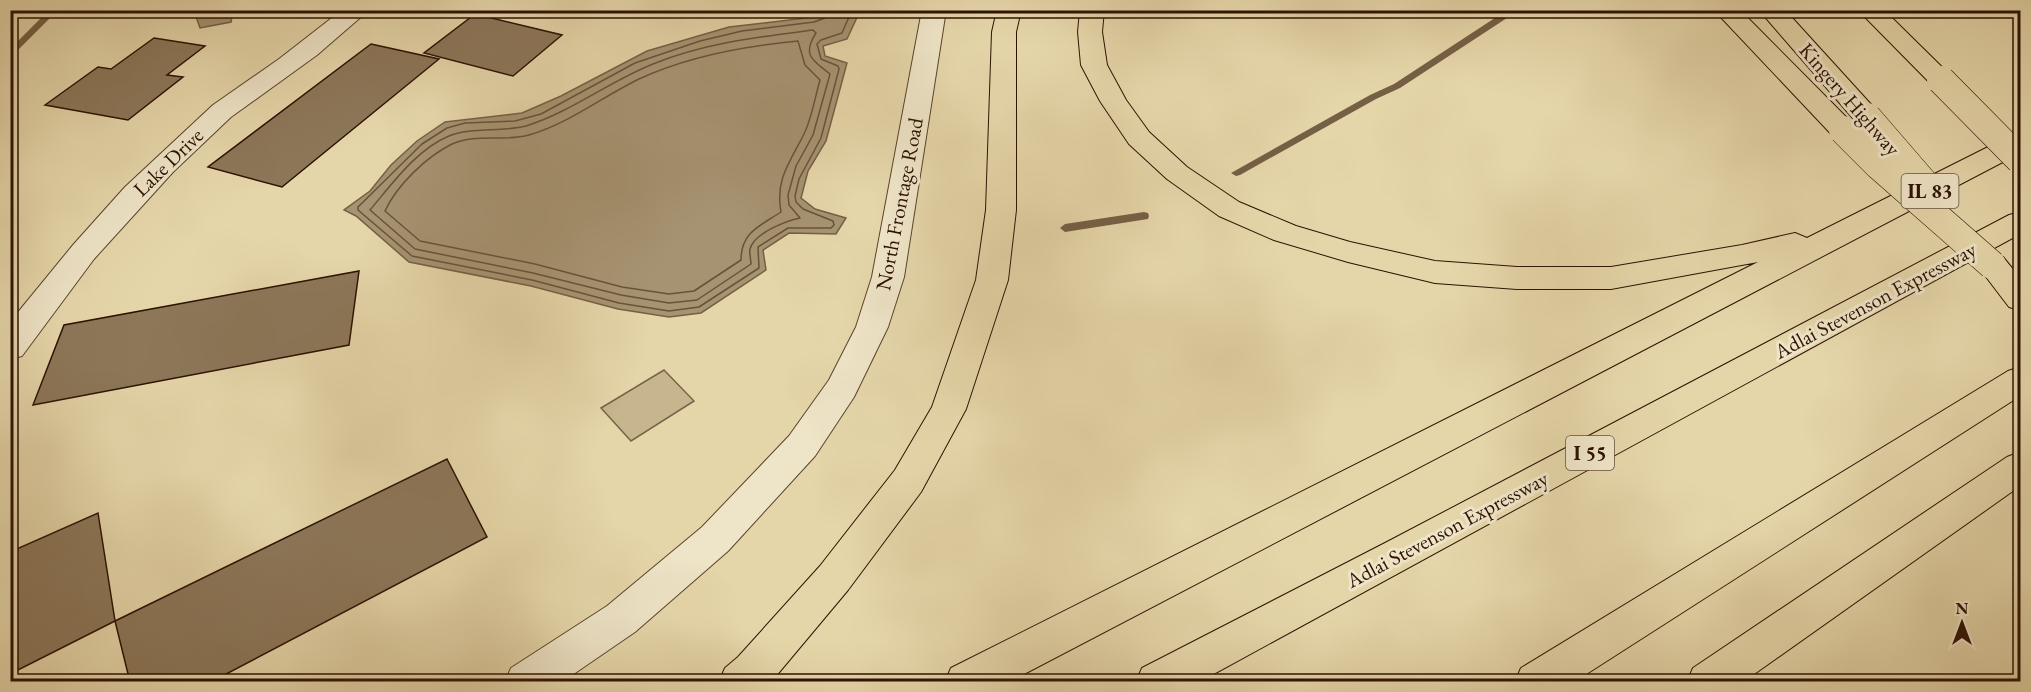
<svg xmlns="http://www.w3.org/2000/svg" width="2031" height="692" font-family="'EB Garamond',serif">
	<style>
		.green { fill: #c6b58d; stroke: #796348; stroke-width: 1.5 }
		.water { fill: #a69371; stroke: #755f45; stroke-width: 1.5 }
		.lines { fill: none; stroke-linecap: round; stroke-linejoin: round }
		.shore { stroke: #69523a; stroke-width: 1.5 }
		.stream { fill: #755f45; fill-rule: evenodd }
		.building { fill: #8c7759; stroke: #2c1103; stroke-width: 1.5 }
		.minor-casing { stroke: #5a422c; stroke-width: 2 }
		.highway-casing { stroke: #2c1103; stroke-width: 2 }
		.minor { fill: #eee4c7; fill-rule: evenodd }
		.highway { fill: #e5d6a9; fill-rule: evenodd }
		.highway-bridge-casing { stroke: #2c1103; stroke-width: 29; stroke-linecap: butt }
		.highway-bridge { stroke: #e5d6a9; stroke-width: 28 }
		.labels { text-anchor: middle; dominant-baseline: central; stroke-width: 6; stroke-linejoin: round; paint-order: stroke }
		.shield { fill: #eee4c7; stroke: #66503e; stroke-width: 1.5 }
		.shield-label { font-size: 20px; font-weight: bold; fill: #2c1103 }
		.street-label { font-size: 21px; fill: #2c1103; stroke: #eee4c7 }
	</style>
	<rect width="100%" height="100%" fill="#e5d6a9"/>
	<filter id="stains"><feTurbulence type="fractalNoise" baseFrequency=".00333" numOctaves="4"/><feColorMatrix values="0 0 0 0 .2 0 0 0 0 .09 0 0 0 0 .02 0 0 0 .5 -.17"/></filter>
	<radialGradient id="worn" r=".72"><stop offset=".6" stop-color="#630" stop-opacity="0"/><stop offset="1" stop-color="#630" stop-opacity=".3"/></radialGradient>
	<!-- green -->
	<path class="green" d="M664,370L694,401L631,441L601,408Z"/>
	<!-- water -->
	<path class="water" d="M832,10L860,11L847,39L823,46L825,56L847,63L826,141L808,171L801,198L815,209L846,218L836,234L789,233L763,250L766,270L701,313L669,317L618,309L531,286L409,262L356,216L344,210L370,191L391,165L417,141L445,122L522,113L561,96L647,51L729,27L806,18Z
		M164,11V10L233,11L231,22L200,28L194,11L161,17Z"/>
	<g class="lines">
		<!-- shore -->
		<path class="shore" d="M828,10L825,18L814,22L742,31L700,41L635,63L541,114L515,121L465,123L447,128L422,144L358,207V210L412,256L532,280L619,303L669,311L699,307L759,268L758,247L788,228H831L834,225L833,221L803,209L796,202L795,196L799,179L821,138L839,69L838,66L821,59L817,44L821,40L842,33L852,10
			M813,30L816,33C801,56 814,61 830,74L813,135L796,166L788,195L789,205L800,218C786,221 754,233 750,249C749,253 751,260 751,264L697,300L669,303L621,295L533,273L415,249L370,210C392,184 417,149 449,136C469,127 504,132 526,126C571,112 610,81 653,64C704,43 759,37 813,30Z
			M798,41L805,65L820,80C815,97 812,118 804,134C790,162 775,179 781,212C760,226 741,232 741,260L694,291L669,294L622,287L535,264L420,241L385,211C397,185 426,157 452,144C476,133 504,142 529,135C568,124 602,97 639,79C688,56 744,46 798,41Z"/>
		<!-- stream -->
		<path class="stream" d="M49,10H58L10,58V49Z
			M1511,10H1531L1510,16L1400,88L1376,99L1240,175L1236,176L1231,173L1370,95L1394,84L1504,12Z
			M1144,212L1148,213L1149,216L1148,219L1065,232L1060,228L1065,224Z"/>
	</g>
	<!-- building -->
	<path class="building" d="M475,14L562,35L513,76L424,53Z
		M154,38L205,46L167,75L183,77L128,120L45,105L98,67L111,69Z
		M371,44L439,59L282,187L208,167Z
		M359,271L349,345L33,405L64,325Z
		M447,459L487,537L211,682H130L115,621Z
		M98,513L115,621L10,674V552Z"/>
	<g class="lines">
		<defs>
			<path id="minor" d="M342,10H369L317,55L231,117L173,172L94,259L22,356L10,359V322L73,245L125,187L213,105L279,59Z
				M922,10H946L904,277L888,327L854,397L815,456L728,551L635,632L562,682H505L511,668L607,606L702,527L789,436L829,380L856,327L872,277Z"/>
			<path id="highway" d="M997,10H1021L1016,32V210L1008,280L966,409L921,492L848,590L771,682H719L725,668L738,657L820,566L895,470L932,407L976,280L986,210L992,32Z
				M1080,10H1104L1102,32L1107,65L1126,100L1149,132L1187,167L1239,202L1296,226L1350,242L1435,261L1517,267H1611L1742,245L1795,233L1807,238L2010,136L2020,134V153L1009,682H945L951,668L1758,262L1611,289H1517L1435,283L1348,262L1274,240L1219,216L1167,179L1129,144L1100,101L1081,65L1078,32Z
				M1714,10H1740L1853,124L1857,130L1853,136L1843,138L1833,136Z
				M1759,10H1785L1877,111L1880,117L1877,123L1867,125L1857,123Z
				M1858,10H1884L1950,75L1954,80L1950,85L1941,88L1932,85Z
				M2020,212V234L1199,682H1136L1142,668L1387,542L2009,215Z
				M1992,254L2003,257L2020,278V310L2009,307L1977,265L1981,257Z
				M2020,367V396L1574,682H1515L1521,668L2008,371Z
				M2020,452V486L1743,682H1687L1693,668L2007,457Z"/>
		</defs>
		<!-- minor casing -->
		<use href="#minor" class="minor-casing"/>
		<!-- highway casing -->
		<use href="#highway" class="highway-casing"/>
		<!-- minor -->
		<use href="#minor" class="minor"/>
		<!-- highway -->
		<use href="#highway" class="highway"/>
		<defs>
			<path id="highway-bridge" d="M1941,80L2020,160
				M1867,117L1924,183
				M1843,130L1878,165L1992,265"/>
		</defs>
		<!-- highway-bridge casing -->
		<use href="#highway-bridge" class="highway-bridge-casing"/>
		<!-- highway-bridge -->
		<use href="#highway-bridge" class="highway-bridge"/>
	</g>
	<g class="labels">
		<!-- shield labels -->
		<g class="shield">
			<rect x="1901.5" y="174" width="57" height="34" rx="4.5"/>
			<rect x="1566" y="436" width="48" height="34" rx="4.5"/>
		</g>
		<g class="shield-label">
			<text x="1930" y="191">IL 83</text>
			<text x="1590" y="453">I 55</text>
		</g>
		<!-- street labels -->
		<g class="street-label">
			<text transform="translate(1850 99) rotate(49)">Kingery Highway</text>
			<text transform="translate(168 162) rotate(-44)">Lake Drive</text>
			<text transform="translate(899 204) rotate(-79)">North Frontage Road</text>
			<text transform="translate(1875 300) rotate(-28)">Adlai Stevenson Expressway</text>
			<text transform="translate(1447 529) rotate(-28)">Adlai Stevenson Expressway</text>
		</g>
	</g>
	<!-- margin -->
	<rect width="2031" height="692" fill="none" stroke="#e5d6a9" stroke-width="36"/>
	<rect x="12" y="12" width="2007" height="668" fill="none" stroke="#2c1103" stroke-width="3"/>
	<rect x="18" y="18" width="1995" height="656" fill="none" stroke="#2c1103" stroke-width="1.5"/>
	<!-- north arrow -->
	<g transform="translate(1962 623)" stroke="#eee4c7" stroke-width="4.5" paint-order="stroke">
	<path d="M0-4.5L10 22L0 15L-10 22Z" fill="#2c1103"/>
	<text y="-9" font-size="16" font-weight="bold" text-anchor="middle" fill="#2c1103">N</text>
	</g>
	<rect width="100%" height="100%" filter="url(#stains)"/>
	<rect width="100%" height="100%" fill="url(#worn)"/>
</svg>
